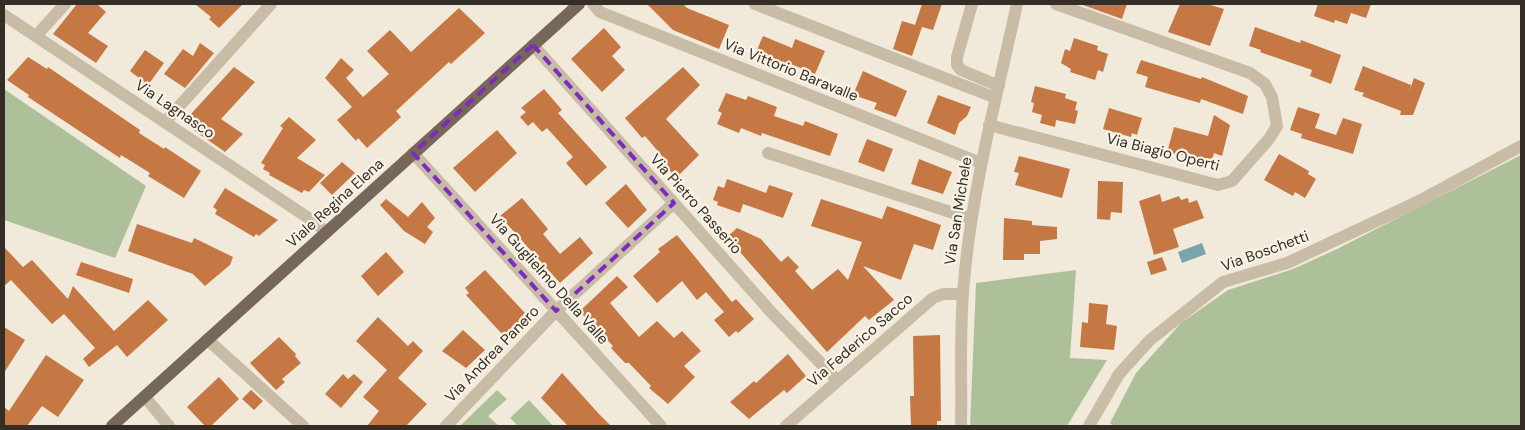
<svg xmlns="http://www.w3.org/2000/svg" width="1525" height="430" font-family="'DM Sans',sans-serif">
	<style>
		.green { fill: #aec09a }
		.water { fill: #79a4ae }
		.building { fill: #c57744 }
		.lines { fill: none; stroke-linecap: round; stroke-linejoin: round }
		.minor { stroke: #c9bca6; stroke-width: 12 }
		.major { stroke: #776758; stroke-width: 12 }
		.marked { fill: none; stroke: #7b2cbf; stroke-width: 4; stroke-dasharray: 10 6; stroke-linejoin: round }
		.labels { text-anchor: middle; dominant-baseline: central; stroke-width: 4.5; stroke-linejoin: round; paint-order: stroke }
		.street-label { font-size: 15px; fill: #352e27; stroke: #f9f3e6 }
	</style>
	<rect width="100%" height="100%" fill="#f1eada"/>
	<!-- green -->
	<path class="green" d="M4,89L146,186L115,258L4,220Z
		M1521,155V426H1113L1110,423L1136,373L1181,323L1228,290L1293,269L1337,249Z
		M1076,270L1070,358L1107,360L1067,426H970L976,283Z
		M497,390L507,399L488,416L499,426H460Z
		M529,400L553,426H518L510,418Z"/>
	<!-- water -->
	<path class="water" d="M1202,243L1206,254L1182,263L1178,252Z"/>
	<!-- building -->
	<path class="building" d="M77,4H97L106,12L88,33L108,46L96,63L53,34Z
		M195,4H243L219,28L209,19L211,17Z
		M647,4H683L687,8L729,25L719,49L673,30Z
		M922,4H942L933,30L915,25Z
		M1080,4H1127L1122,19Z
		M1180,4H1207L1224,9L1210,46L1168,32Z
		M1318,4H1371L1366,18L1351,13L1347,24L1335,20L1334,23L1314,16Z
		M459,8L485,33L451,64L449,62L396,111L401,117L367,148L358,138L356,141L337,120L352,107L325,78L341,58L354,70L346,78L363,97L389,74L367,51L390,30L411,52Z
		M902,21L922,27L912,56L893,49Z
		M1255,27L1300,43L1301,40L1341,55L1331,84L1310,76L1312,70L1260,52L1261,50L1249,46Z
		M604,28L621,47L612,56L625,70L602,92L571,59Z
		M763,36L792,48L795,39L825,51L815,74L786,62L783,70L753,59Z
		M1074,38L1098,46L1097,50L1108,54L1103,72L1098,70L1095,80L1070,72L1071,69L1061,63L1065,49L1070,51Z
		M200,43L214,53L185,88L164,74L183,49L193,56Z
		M145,50L164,63L148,85L130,71Z
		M28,57L47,69L48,67L140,130L139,133L164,149L165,147L201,171L184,198L148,176L150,173L121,155L120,158L28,97L29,95L7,80Z
		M1141,60L1201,79L1202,77L1248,96L1243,114L1201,99L1200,103L1145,87L1148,77L1136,73Z
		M1363,66L1411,85L1409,92L1414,78L1425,83L1413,115H1400L1401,111L1362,96L1364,93L1354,90Z
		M234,67L255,82L221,119L243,134L225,152L185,124L190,115Z
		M683,67L700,85L666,119L699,155L676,178L666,166L668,163L645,136L642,138L625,118Z
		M863,71L907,91L896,117L874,109L877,103L853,95Z
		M1035,86L1066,94L1065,98L1077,102L1075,110L1078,111L1075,124L1056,120L1055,127L1040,123L1042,115L1032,112L1034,103L1031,102Z
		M544,89L562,110L558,113L607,167L586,186L566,163L573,157L547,128L542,132L533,122L528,126L520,117L526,112L521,108Z
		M726,93L746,100L748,96L777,107L774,116L803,126L805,121L838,134L830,156L762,133L761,136L741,128L739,133L717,124L722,113L718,111Z
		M938,95L971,107L967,116L959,123L955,135L927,123Z
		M1298,107L1320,114L1315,128L1336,135L1343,118L1362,124L1353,154L1301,138L1302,134L1290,130Z
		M1109,108L1142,118L1137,135L1132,133L1131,137L1103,129Z
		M1214,115L1230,125L1222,156L1214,153L1212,160L1171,153L1172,150L1168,149L1174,127L1208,136Z
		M289,117L316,140L297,158L325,175L309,192L304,190L302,193L269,175L270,173L263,169L265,165L261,163L283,128L280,126Z
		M497,130L517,153L475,192L453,168Z
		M867,139L893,149L884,172L858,162Z
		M1279,154L1309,171L1308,174L1316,179L1305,198L1295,192L1293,196L1264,180Z
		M1019,156L1070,169L1062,198L1015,185L1019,173L1014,172Z
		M919,159L952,172L943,194L911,184Z
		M342,162L355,173L332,195L320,183Z
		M727,179L766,193L769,185L793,193L783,218L743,204L740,213L717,205L718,202L713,200L718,186L724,188Z
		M1098,181L1123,182L1122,213L1111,212L1110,220L1097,219Z
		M626,184L647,210L628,228L605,203Z
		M225,188L278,220L259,236L256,234L254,237L215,214L217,210L213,207Z
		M1160,194L1162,202L1179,196L1181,200L1188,198L1189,203L1197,200L1204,218L1173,229L1179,247L1154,255L1139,201Z
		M522,198L548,229L543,234L560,254L580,237L593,253L560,283L500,216Z
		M386,199L408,217L422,202L435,218L427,227L433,232L425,244L404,231L380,205Z
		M821,199L882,219L887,206L941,225L933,250L914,244L901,280L863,266L894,300L869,320L865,316L827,352L727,237L737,228L761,239L781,262L788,256L799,267L795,271L812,290L838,269L848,280L862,242L811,226Z
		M1004,218L1032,221V225L1057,227V239L1040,241V254H1024V260H1003Z
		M137,224L192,243L194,238L233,257L230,265L205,286L193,274L128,251Z
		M677,235L732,302L736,299L754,319L738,333L736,331L729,337L714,320L724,312L706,292L697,300L682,281L657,303L633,276L660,252L658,249Z
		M4,247L23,267L32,260L68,299L73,286L114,331L148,300L168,320L127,357L117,345L89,367L83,359L95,348L64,314L52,324L11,280L4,286Z
		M386,252L404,272L378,296L361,276Z
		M1162,257L1167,270L1151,275L1147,262Z
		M81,262L133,279L129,293L76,275Z
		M485,270L525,313L519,319L521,322L506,335L502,334L466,295L469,293L465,288Z
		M617,276L628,287L610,303L639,337L657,321L674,338L682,331L701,351L684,366L695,377L668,404L649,388L651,386L629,363H625L611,348L613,346L582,314L584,313L581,310Z
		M1089,303L1108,305L1106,324L1117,326L1114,350L1080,347L1082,322L1088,323Z
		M378,317L408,346L413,341L423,351L398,378L427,404L406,426H367L379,411L363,397L387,370L356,341Z
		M4,327L25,340L4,373Z
		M463,330L485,350L466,368L442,351Z
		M940,335L941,421H937V426H911L910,396H914L913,336Z
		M279,337L296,354L295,356L301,363L282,379L285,382L276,390L250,363Z
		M788,354L806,376L787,393L784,390L749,419L730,402L754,381L756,383Z
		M46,355L84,380L58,417L42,406L27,426H4V407L9,411Z
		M562,373L599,414L611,426H568L541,398Z
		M343,374L348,379L354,374L363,382L341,408L325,394Z
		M219,377L239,399L211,426H205L187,407Z
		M251,390L263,401L254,410L242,399Z"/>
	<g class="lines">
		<!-- minor -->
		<path class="minor" d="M593,4L600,12L981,163
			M755,4L996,98
			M972,4L957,57V65L961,70L999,86
			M4,15L316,223L326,233
			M36,36L65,4
			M533,45L772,313L838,381
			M165,122L271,4
			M989,125L1218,185L1232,181L1269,139L1277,126L1272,97L1265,84L1250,73L1056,4
			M413,153L661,426
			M768,153L972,219
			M208,340L303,426
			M145,397L169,426
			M446,426L556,311L674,203
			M786,426L933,298L943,294H963
			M961,426C962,379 959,330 964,282C972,188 997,96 1017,4
			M1089,426L1119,374L1150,340L1223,282L1287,263L1417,202L1521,146"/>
		<!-- major -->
		<path class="major" d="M112,426L579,4"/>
	</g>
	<!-- marked area -->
	<path class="marked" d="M533,45L674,203L556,311L413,153Z"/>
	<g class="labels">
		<!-- street labels -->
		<g class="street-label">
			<text transform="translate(791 70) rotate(22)">Via Vittorio Baravalle</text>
			<text transform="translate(175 109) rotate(34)">Via Lagnasco</text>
			<text transform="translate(1163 152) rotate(14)">Via Biagio Operti</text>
			<text transform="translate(335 203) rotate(-42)">Viale Regina Elena</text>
			<text transform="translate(696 204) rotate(48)">Via Pietro Passerio</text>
			<text transform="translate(958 211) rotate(-81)">Via San Michele</text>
			<text transform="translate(1265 251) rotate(-20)">Via Boschetti</text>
			<text transform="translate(549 279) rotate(48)">Via Guglielmo Della Valle</text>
			<text transform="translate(860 340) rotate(-41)">Via Federico Sacco</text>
			<text transform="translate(492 354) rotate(-46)">Via Andrea Panero</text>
		</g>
	</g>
	<!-- border -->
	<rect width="1525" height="430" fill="none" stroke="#352e27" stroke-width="10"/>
</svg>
